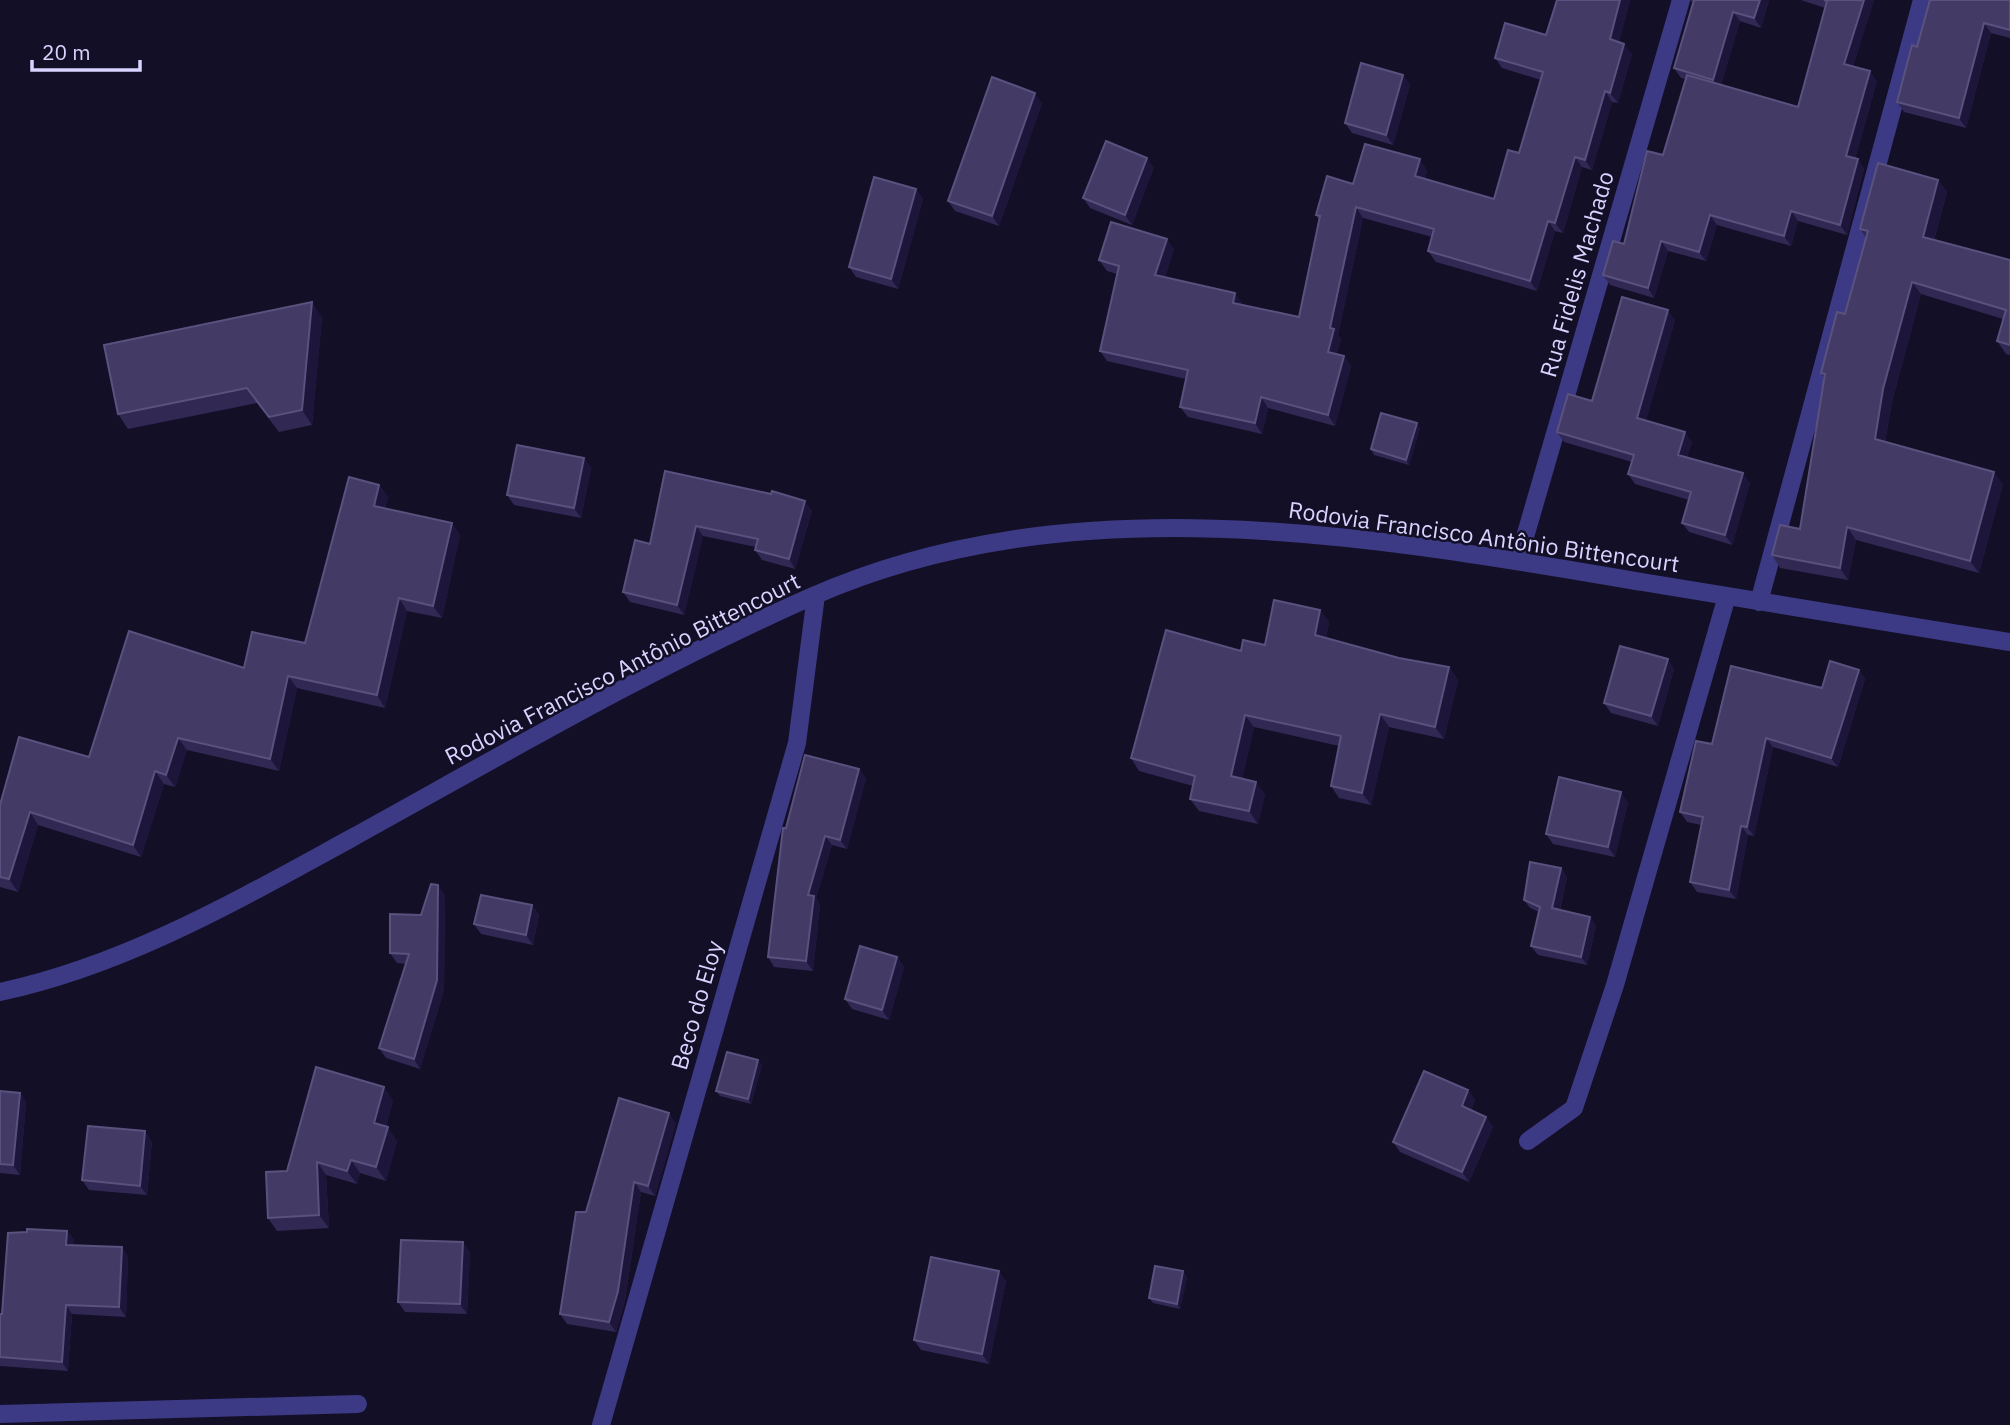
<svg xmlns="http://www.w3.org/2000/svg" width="2010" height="1425" font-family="'IBM Plex Sans',sans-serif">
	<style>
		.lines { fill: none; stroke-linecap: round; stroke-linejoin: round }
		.minor { stroke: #3d3a85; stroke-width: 18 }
		.wall { fill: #312854 }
		.shaded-wall { fill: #1d163a }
		.building { fill: #433a66; stroke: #5a527e; stroke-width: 2 }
		.labels { text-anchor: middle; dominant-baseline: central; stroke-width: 5; stroke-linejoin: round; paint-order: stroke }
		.street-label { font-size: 23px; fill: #d9d4ff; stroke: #130f26 }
	</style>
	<rect width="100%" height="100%" fill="#130f26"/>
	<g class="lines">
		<!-- minor -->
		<path class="minor" d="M1518,561L1681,0
			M1759,602L1922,0
			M0,992C126,965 238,900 350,839C502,755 654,666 813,596C1072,482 1372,536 1642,582C1764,603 1887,623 2010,642
			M1528,1141L1574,1108L1615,985L1727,596
			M0,1414L358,1404
			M601,1425L797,743L816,595"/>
	</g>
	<!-- wall -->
	<path class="wall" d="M1557,0H1630L1619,42L1632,54L1618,103L1612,102L1592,170L1582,167L1563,233L1555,231L1537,291L1436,262L1428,251L1432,237L1363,218L1338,335L1341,339L1337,354L1344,356L1351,366L1335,426L1268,408L1262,434L1188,417L1180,407L1186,379L1107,361L1100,351L1117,274L1107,271L1099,260L1174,249L1165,277L1242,303V305L1299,317L1319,220L1316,215L1353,184L1427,170L1425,179L1494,199L1519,153L1541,80L1502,68L1495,58L1546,35Z
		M1690,0H1769L1761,28L1740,21L1721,85L1798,107L1825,8L1801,0H1874L1853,66L1877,81L1855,159H1858L1864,169L1847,235L1798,221L1791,246L1717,225L1706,261L1668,251L1654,298L1610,285L1603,275L1624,244L1663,155L1685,79L1681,78L1674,68L1693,4Z
		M2010,0V38L1991,33L1966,128L1904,112L1897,102L1917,47Z
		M1403,75L1410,85L1393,145L1352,133L1345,123Z
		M1042,103L999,226L955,211L948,201Z
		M1154,167L1132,225L1090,208L1083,198Z
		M1938,180L1947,192L1934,240L2010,260V355L2006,354L1997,341L2003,319L1921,294L1892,402L1885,442L2003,484L1979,573L1856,540L1848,580L1780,568L1772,555L1800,529L1825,379L1821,373L1845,314L1866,238L1860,229Z
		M916,189L923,199L898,289L856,277L849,267Z
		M322,317L312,425L279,432L257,403L128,429L118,414Z
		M1675,320L1646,420L1692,442L1687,457L1750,483L1732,545L1689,532L1682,523L1689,500L1635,484L1628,474L1632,462L1564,442L1557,432L1592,401Z
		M1420,428L1409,465L1374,455L1371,449Z
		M584,458L591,468L581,518L514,505L507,495Z
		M665,471L812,511L795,569L762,560L755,550L756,547L703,536L684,615L630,602L623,592L650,544Z
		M379,485L388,497L385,508L452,523L460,535L442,618L407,611L385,708L297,688L279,771L187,750L175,787L164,784L141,857L38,825L18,892L0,887V805L89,757L244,668L305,643Z
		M1320,610L1329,622L1326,638L1399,658L1449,667L1458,680L1444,739L1389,727L1371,805L1339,798L1331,786L1339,746L1254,727L1242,779L1265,794L1258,824L1199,811L1190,799L1193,786L1139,771L1131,758L1241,651L1265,645Z
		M1674,669L1658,726L1611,713L1604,703Z
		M1859,670L1865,679L1838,767L1773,747L1754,836L1748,835L1736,899L1697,892L1690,882L1701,825L1687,822L1680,812L1712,744Z
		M866,778L847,849L832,845L816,898L820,905L813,971L774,967L768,957L786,828Z
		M1628,802L1615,857L1553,844L1546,834Z
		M1561,868L1567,877L1560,910L1590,917L1596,926L1587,965L1538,955L1531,946L1539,912L1530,908L1524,900Z
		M445,895L444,990L420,1069L386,1058L379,1048L406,964L397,963L390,953L421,915Z
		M532,905L539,915L533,945L481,934L474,924Z
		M897,957L904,967L889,1020L852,1009L845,999Z
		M762,1065L751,1104L720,1096L716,1091Z
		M1468,1090L1475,1100L1471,1110L1486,1117L1493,1127L1469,1182L1400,1152L1393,1142Z
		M0,1091L20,1093L26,1102L20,1175L0,1173Z
		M393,1100L386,1127L397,1141L386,1181L360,1173L357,1184L326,1175L329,1228L277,1231L268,1218L287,1171Z
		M676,1123L655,1196L641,1192L625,1301L616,1332L567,1324L560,1314L586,1212Z
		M152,1141L147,1195L89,1190L82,1180Z
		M67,1231L74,1240L73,1245L128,1256L126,1317L72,1314L68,1371L0,1366V1314H2Z
		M470,1252L467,1314L405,1312L398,1302Z
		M1187,1277L1180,1309L1153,1303L1149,1298Z
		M1006,1281L989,1364L921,1350L914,1340Z"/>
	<!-- shaded-wall -->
	<path class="shaded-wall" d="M1620,0H1630L1617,50L1610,39Z
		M1760,0H1769L1761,28L1754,18Z
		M1864,0H1874L1851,74L1844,64Z
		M1733,12L1740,21L1720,89L1713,80Z
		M1984,23L1991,33L1966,128L1959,118Z
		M1624,44L1632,54L1618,103L1610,93Z
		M1870,71L1877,81L1853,166L1846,156Z
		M1403,75L1410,85L1393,145L1386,135Z
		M1605,91L1612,102L1592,170L1585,160Z
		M1035,93L1042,103L999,226L992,216Z
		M1575,157L1582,167L1563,233L1555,223Z
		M1147,158L1154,167L1132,225L1125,215Z
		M1420,159L1427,170L1423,187L1415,176Z
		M1858,159L1864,169L1847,235L1840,225Z
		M1938,180L1947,192L1931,250L1923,237Z
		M916,189L923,199L898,289L891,279Z
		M1356,207L1363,218L1338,335L1341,339L1335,362L1328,352L1330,328Z
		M1791,211L1798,221L1791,246L1784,236Z
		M1710,215L1717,225L1706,261L1699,252Z
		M1548,221L1555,231L1537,291L1530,281Z
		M1167,239L1174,249L1162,286L1155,275Z
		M1661,241L1668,251L1654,298L1648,288Z
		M1912,282L1921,294L1892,402L1883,452L1875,439L1883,389Z
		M1235,293L1242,303L1240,313L1233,303Z
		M312,302L322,317L312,425L302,410Z
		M1668,310L1675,320L1644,428L1637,418Z
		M1344,356L1351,366L1335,426L1328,415Z
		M1261,397L1268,408L1262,434L1255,423Z
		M1417,423L1420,428L1409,465L1406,460Z
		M1685,432L1692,442L1685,465L1678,455Z
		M584,458L591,468L581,518L574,508Z
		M1994,472L2003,484L1979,573L1970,561Z
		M1743,473L1750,483L1732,545L1725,535Z
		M379,485L388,497L382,518L374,506Z
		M805,501L812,511L795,569L789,559Z
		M452,523L460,535L442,618L433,606Z
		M696,526L703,536L684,615L677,605Z
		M1847,527L1856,540L1848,580L1840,568Z
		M399,598L407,611L385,708L377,695Z
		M1320,610L1329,622L1324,647L1315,635Z
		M1668,659L1674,669L1658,726L1651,716Z
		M1449,667L1458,680L1444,739L1435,727Z
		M1859,670L1865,679L1838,767L1831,758Z
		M288,676L297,688L279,771L270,759Z
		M1380,714L1389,727L1371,805L1362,793Z
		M1245,715L1254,727L1240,789L1231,776Z
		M178,738L187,750L175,787L166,775Z
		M1766,738L1773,747L1754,836L1747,827Z
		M859,769L866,778L847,849L840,840Z
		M155,771L164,784L141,857L133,845Z
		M1256,782L1265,794L1258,824L1249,811Z
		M1621,792L1628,802L1615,857L1608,847Z
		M30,812L38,825L18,892L9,879Z
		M1741,826L1748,835L1736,899L1729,890Z
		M825,836L832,845L816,898L820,905L813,971L806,961L808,895Z
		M1561,868L1567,877L1558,917L1552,908Z
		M438,885L445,895L444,990L420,1069L414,1059Z
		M532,905L539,915L533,945L526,935Z
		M1590,917L1596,926L1587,965L1581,957Z
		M897,957L904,967L889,1020L882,1010Z
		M758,1060L762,1065L751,1104L748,1099Z
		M384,1087L393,1100L383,1137L374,1123Z
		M1468,1090L1475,1100L1469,1116L1462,1106Z
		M20,1093L26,1102L20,1175L13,1165Z
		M669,1113L676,1123L655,1196L648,1186Z
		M1486,1117L1493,1127L1469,1182L1462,1172Z
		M388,1127L397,1141L386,1181L376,1167Z
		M145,1131L152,1141L147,1195L140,1186Z
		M351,1160L360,1173L357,1184L347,1171Z
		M317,1162L326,1175L329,1228L319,1215Z
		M634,1182L641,1192L625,1301L616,1332L609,1322Z
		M67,1231L74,1240L73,1254L66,1245Z
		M463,1242L470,1252L467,1314L460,1304Z
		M122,1247L128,1256L126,1317L119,1307Z
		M999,1271L1006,1281L989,1364L982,1354Z
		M1183,1271L1187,1277L1180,1309L1177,1304Z
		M66,1305L72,1314L68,1371L62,1362Z"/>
	<!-- building -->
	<path class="building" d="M1557,0H1620L1610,39L1624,44L1610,93L1605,91L1585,160L1575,157L1555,223L1548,221L1530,281L1428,251L1434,229L1356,207L1330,328L1334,329L1328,352L1344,356L1328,415L1261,397L1255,423L1180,407L1188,370L1100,351L1119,266L1099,260L1111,222L1167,239L1155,275L1235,293L1233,303L1299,317L1320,216L1316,215L1327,176L1353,184L1365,144L1420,159L1415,176L1494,199L1508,150L1519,153L1543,72L1495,58L1505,23L1546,35Z
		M1693,0H1760L1754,18L1733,12L1713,80L1674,68L1694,0Z
		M1824,0H1864L1844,64L1870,71L1846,156L1858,159L1840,225L1791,211L1784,236L1710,215L1699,252L1661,241L1648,288L1603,275L1613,241L1624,244L1647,151L1663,155L1687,75L1798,107L1827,1Z
		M1930,0H2010V30L1984,23L1959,118L1897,102L1912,45L1917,47Z
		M1361,63L1403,75L1386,135L1345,123Z
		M992,77L1035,93L992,216L948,201Z
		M1106,141L1147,158L1125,215L1083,198Z
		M1878,163L1938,180L1923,237L2010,260V345L1997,341L2006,310L1912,282L1883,389L1875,439L1994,472L1970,561L1847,527L1840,568L1772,555L1780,525L1800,529L1825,374L1821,373L1837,312L1845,314L1868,231L1860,229Z
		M874,177L916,189L891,279L849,267Z
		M1622,297L1668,310L1637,418L1685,432L1678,455L1743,473L1725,535L1682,523L1691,492L1628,474L1634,455L1557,432L1568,394L1592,401Z
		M312,302L302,410L269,417L247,388L118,414L104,345Z
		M1381,413L1417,423L1406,460L1371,449Z
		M517,445L584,458L574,508L507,495Z
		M665,471L771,494L772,491L805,501L789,559L755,550L758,539L696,526L677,605L623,592L635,540L650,544Z
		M349,477L379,485L374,506L452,523L433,606L399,598L377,695L288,676L270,759L178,738L166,775L155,771L133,845L30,812L9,879L0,877V805L19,737L89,757L129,631L244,668L252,632L305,643Z
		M1274,600L1320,610L1315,635L1399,658L1449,667L1435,727L1380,714L1362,793L1331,786L1341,736L1245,715L1231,776L1256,782L1249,811L1190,799L1195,776L1131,758L1166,630L1241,651L1243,640L1265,645Z
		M1620,646L1668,659L1651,716L1604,703Z
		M1830,661L1859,670L1831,758L1766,738L1747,827L1741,826L1729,890L1690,882L1703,817L1680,812L1696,741L1712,744L1731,666L1822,688Z
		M805,755L859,769L840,840L825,836L808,895L814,896L806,961L768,957L783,828H786Z
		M1559,777L1621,792L1608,847L1546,834Z
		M1530,862L1561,868L1552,908L1590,917L1581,957L1531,946L1540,907L1524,900Z
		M431,884L438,885L437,980L414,1059L379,1048L409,954L390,953V914L421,915Z
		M481,895L532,905L526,935L474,924Z
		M860,946L897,957L882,1010L845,999Z
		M727,1052L758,1060L748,1099L716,1091Z
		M316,1067L384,1087L374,1123L388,1127L376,1167L351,1160L347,1171L317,1162L319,1215L268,1218L266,1172L287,1171Z
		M1424,1071L1468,1090L1462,1106L1486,1117L1462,1172L1393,1142Z
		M0,1091L20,1093L13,1165L0,1164Z
		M619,1098L669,1113L648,1186L634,1182L618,1291L609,1322L560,1314L576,1212H586Z
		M88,1126L145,1131L140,1186L82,1180Z
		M27,1229L67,1231L66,1245L122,1247L119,1307L66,1305L62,1362L0,1357V1314H2L8,1233L27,1232Z
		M401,1240L463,1242L460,1304L398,1302Z
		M931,1257L999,1271L982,1354L914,1340Z
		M1155,1266L1183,1271L1177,1304L1149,1298Z"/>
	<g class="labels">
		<!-- street labels -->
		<g class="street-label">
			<text transform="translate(1576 274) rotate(-74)">Rua Fidelis Machado</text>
			<text transform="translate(1484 536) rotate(8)">Rodovia Francisco Antônio Bittencourt</text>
			<text transform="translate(622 668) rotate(-27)">Rodovia Francisco Antônio Bittencourt</text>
			<text transform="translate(696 1005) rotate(-74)">Beco do Eloy</text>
		</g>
	</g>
	<!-- scale -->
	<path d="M32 60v10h108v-10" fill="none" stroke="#d9d4ff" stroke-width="3.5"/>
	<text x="42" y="60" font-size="21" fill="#d9d4ff" stroke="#130f26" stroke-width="5" paint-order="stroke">20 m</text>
</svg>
